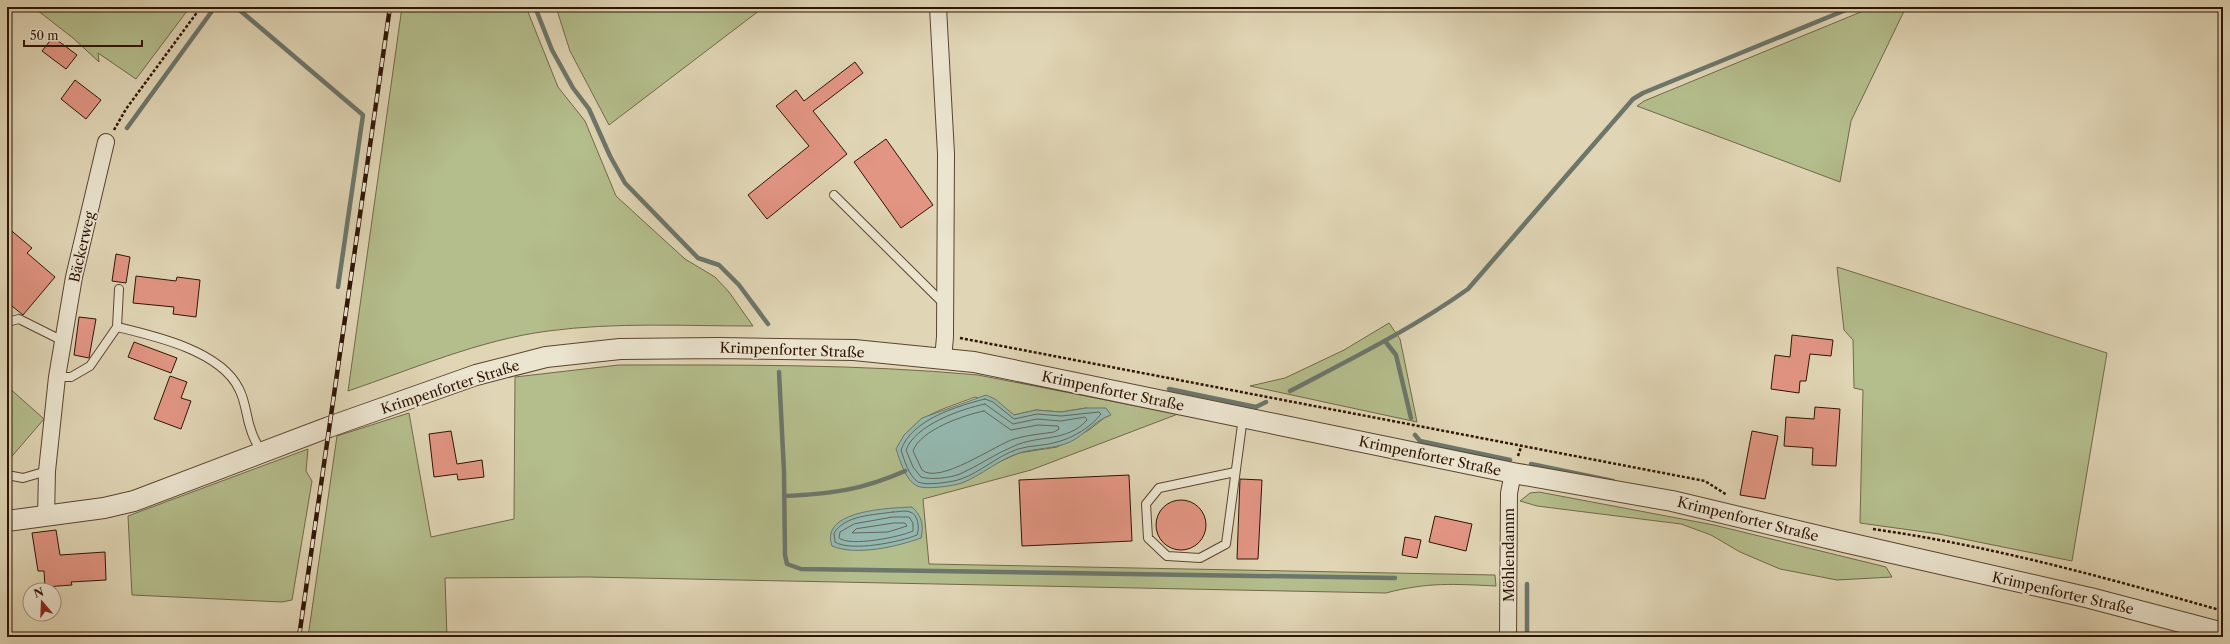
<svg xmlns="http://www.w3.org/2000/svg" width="2230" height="644" font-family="'Libre Caslon Text',serif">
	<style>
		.green { fill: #b4bd8c; stroke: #726848; fill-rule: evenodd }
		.water { fill: #94b8b0; stroke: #6c766b }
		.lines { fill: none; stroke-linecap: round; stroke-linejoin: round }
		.shore { stroke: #62665a; stroke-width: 1 }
		.stream { stroke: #6c766b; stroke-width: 4.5 }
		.building { fill: #e29583; stroke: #2f1404 }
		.service-casing { stroke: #5b4430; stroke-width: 10 }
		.minor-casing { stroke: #5b4430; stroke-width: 18 }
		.tertiary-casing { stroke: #5b4430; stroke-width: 22 }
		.path { stroke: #2f1404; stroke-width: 2.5; stroke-dasharray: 3 2; stroke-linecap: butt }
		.service { stroke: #ebe4cf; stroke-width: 8 }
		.minor { stroke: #ebe4cf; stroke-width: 16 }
		.tertiary { stroke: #ebe4cf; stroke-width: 20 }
		.rail-casing { stroke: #2f1404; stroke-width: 4.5 }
		.rail { stroke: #ebe4cf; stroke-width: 3; stroke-dasharray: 9; stroke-linecap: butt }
		.labels { text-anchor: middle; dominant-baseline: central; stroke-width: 3.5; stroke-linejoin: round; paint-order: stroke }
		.street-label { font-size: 14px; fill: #2f1404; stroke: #ebe4cf }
	</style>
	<rect width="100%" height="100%" fill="#e0d5b5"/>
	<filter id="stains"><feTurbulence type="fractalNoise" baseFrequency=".005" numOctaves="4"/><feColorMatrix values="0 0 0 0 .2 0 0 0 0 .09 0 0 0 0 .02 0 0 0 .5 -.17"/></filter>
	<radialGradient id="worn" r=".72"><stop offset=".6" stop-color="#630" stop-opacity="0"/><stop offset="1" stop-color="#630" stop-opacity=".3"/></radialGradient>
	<!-- green -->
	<path class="green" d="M33,7H190L136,79L98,53L99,62L73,38Z
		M402,7H526L558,87L585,121L616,196L685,259L715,277L729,292L753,326C685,326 616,322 548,331C479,340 413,369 348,391Z
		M556,7H764L609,125L570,51Z
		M1873,7H1906L1851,121L1840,182L1637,106L1644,101Z
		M1837,267L2107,353L2072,561L1939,534L1860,523L1863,390L1854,388L1853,340L1844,330Z
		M1389,323L1400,339L1417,422L1250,386L1285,378L1344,350Z
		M619,365C739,365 859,364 978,375L1178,414L1031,470L923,499L929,564L1495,575L1496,586C1454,584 1427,582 1386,593L588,577L445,578L447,637H308L337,436L409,413L431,537L514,519L515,377ZM975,397L1007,410L1014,415L1036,410L1061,412L1086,408L1110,415L1104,418L1089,430L1057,447L1019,453L990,466L910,479L897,449C913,415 942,410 975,397Z
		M7,386L44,419L7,462Z
		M308,449L306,471L312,481L292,600L282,602L132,595L128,516Z
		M1539,492L1714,525L1886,567L1892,577L1837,580L1780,569L1740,552L1711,535L1681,524L1537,506L1520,501L1530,493Z"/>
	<!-- water -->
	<path class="water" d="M986,395L995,399L1014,415L1036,410L1061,412L1086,408H1106L1111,415C1095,420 1085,435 1070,442C1054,449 1036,448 1019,453C998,460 982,475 962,483C953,486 925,490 917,486C905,480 900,460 896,449L904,435L922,418Z
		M912,507C922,516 924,526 921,538C896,547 856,556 832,546C819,510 890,508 912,507Z"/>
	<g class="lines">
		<!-- shore -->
		<path class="shore" d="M985,399L993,402L1014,419L1037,414L1061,416L1099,412L1101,414C1091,427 1073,438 1057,442C1045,446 1031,445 1018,449C997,456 981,472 961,479C953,482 926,486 918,482C909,476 904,460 901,450C911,420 957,406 985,399Z
			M985,404L1013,424L1037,419L1061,421L1085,417L1087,420C1068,442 1038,435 1014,446C995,454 978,466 960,474C950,478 931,480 921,477L913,467L906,450C915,425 961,409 985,404Z
			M984,411L1011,430L1038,425L1058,426L1059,429L1054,432C1041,434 1027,435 1014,439C995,445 939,485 922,470L913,451C920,430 964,415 984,411Z
			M893,512C898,512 905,510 910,512C918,514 920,528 917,535C900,542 851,552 835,542L834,533C845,515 874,515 893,512Z
			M893,517H909L913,523V531C900,537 850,547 839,538L840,532L854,524Z
			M894,523H905L907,526L888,532L852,533L856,529Z"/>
		<!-- stream -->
		<path class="stream" d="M236,7L363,115L338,287
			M535,7L552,50L573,88L589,109L610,156L625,183L698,258L719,265L739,285L768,324
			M127,128L215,7
			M1385,341L1396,355L1411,418
			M779,372L784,472L785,555L787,564L801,569L1395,578
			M1169,389L1256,407L1266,402
			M1290,391C1351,359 1412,329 1468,289L1633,99L1643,93L1853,7
			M1415,435L1420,441L1510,460
			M1531,464L1613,481
			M784,496C831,494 862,490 905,471
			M1527,584V637"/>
	</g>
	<!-- building -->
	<path class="building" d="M53,37L77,55L66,69L42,51Z
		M855,62L863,73L813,111L847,154L767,219L748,195L809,146L776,106L796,90L804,101Z
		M75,80L101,100L86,119L61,99Z
		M886,139L933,205L901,228L854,162Z
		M7,227L32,248L27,253L55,277L23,315L7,302Z
		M116,254L130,257L126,283L112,281Z
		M136,276L176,281L177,277L200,280L196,317L173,314L174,307L133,303Z
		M79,317L96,319L89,358L74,355Z
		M1792,335L1833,340L1831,356L1810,354L1806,381H1800L1799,393L1771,389L1775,355L1790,357Z
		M134,342L177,358L171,373L128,357Z
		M170,376L187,382L181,398L191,401L181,429L154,419Z
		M1815,407L1840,409L1836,466L1812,465L1813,448L1784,446L1786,417L1814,419Z
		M451,431L457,464L482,460L484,477L458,480L457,474L434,477L429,434Z
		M1752,431L1778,436L1765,499L1740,495Z
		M1129,475L1132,541L1022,546L1019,480Z
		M1240,479L1262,480L1258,559H1237Z
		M1156 525a25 25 0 1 1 50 0a25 25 0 1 1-50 0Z
		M1435,516L1472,524L1466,551L1429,542Z
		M56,530L60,555L105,552L106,580L71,582L72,585L45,587L44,571H38L32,533Z
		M1405,537L1421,540L1417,558L1402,555Z"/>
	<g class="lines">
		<defs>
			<path id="service" d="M834,195L945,305
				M7,322L19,319L63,341
				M117,327C155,336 221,351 239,389C246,402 246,417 251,430C253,438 258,445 261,453
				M57,377H71L90,366L117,327L119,289
				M1235,472L1159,488L1146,504L1148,538L1167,556L1200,558L1226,544L1243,417
				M7,475L23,478L47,471"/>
			<path id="minor" d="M938,7L946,154L945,337L943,359
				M46,517L47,471L57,377L74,277L106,142
				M1508,637L1509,493L1513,473"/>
			<path id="tertiary" d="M7,521L104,508L134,501L329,427L476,375L546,357L620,349L719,348L854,350L974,362L1513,473L1672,501L1844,542L2090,598L2223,633"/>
		</defs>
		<!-- service casing -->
		<use href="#service" class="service-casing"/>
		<!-- minor casing -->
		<use href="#minor" class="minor-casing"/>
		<!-- tertiary casing -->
		<use href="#tertiary" class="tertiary-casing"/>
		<!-- path -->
		<path class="path" d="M114,130L126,109L201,7
			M960,338L1705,481L1727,495
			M1518,456L1521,447
			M1873,529C1992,546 2107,578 2223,611"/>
		<!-- service -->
		<use href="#service" class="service"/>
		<!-- minor -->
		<use href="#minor" class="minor"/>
		<!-- tertiary -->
		<use href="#tertiary" class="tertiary"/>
		<defs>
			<path id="rail" d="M299,637L390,7"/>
		</defs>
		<!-- rail casing -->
		<use href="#rail" class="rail-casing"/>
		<!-- rail -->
		<use href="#rail" class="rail"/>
	</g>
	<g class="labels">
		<!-- street labels -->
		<g class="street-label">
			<text transform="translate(82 247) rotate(-77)">Bäckerweg</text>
			<text transform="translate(792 350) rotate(2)">Krimpenforter Straße</text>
			<text transform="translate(450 387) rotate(-18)">Krimpenforter Straße</text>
			<text transform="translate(1113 391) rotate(12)">Krimpenforter Straße</text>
			<text transform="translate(1430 456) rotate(12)">Krimpenforter Straße</text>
			<text transform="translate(1748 519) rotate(14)">Krimpenforter Straße</text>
			<text transform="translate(1509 555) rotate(-90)">Möhlendamm</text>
			<text transform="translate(2063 593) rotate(13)">Krimpenforter Straße</text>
		</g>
	</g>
	<!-- margin -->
	<rect width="2230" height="644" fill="none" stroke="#e0d5b5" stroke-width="24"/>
	<rect x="8" y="8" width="2214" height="628" fill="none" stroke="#2f1404" stroke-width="2"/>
	<rect x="12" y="12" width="2206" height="620" fill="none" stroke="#2f1404"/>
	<!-- north arrow -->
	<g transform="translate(42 602) rotate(341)"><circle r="19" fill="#ebe4cf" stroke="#a0917e"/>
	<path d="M0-3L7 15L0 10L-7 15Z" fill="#8f2418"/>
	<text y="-6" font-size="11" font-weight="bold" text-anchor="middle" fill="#2f1404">N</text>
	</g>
	<!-- scale -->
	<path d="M24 40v6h118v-6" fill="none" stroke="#2f1404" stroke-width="2"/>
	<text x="30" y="40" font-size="12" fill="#2f1404" stroke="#ebe4cf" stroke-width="3" paint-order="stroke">50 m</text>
	<rect width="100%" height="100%" filter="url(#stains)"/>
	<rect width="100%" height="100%" fill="url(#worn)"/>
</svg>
